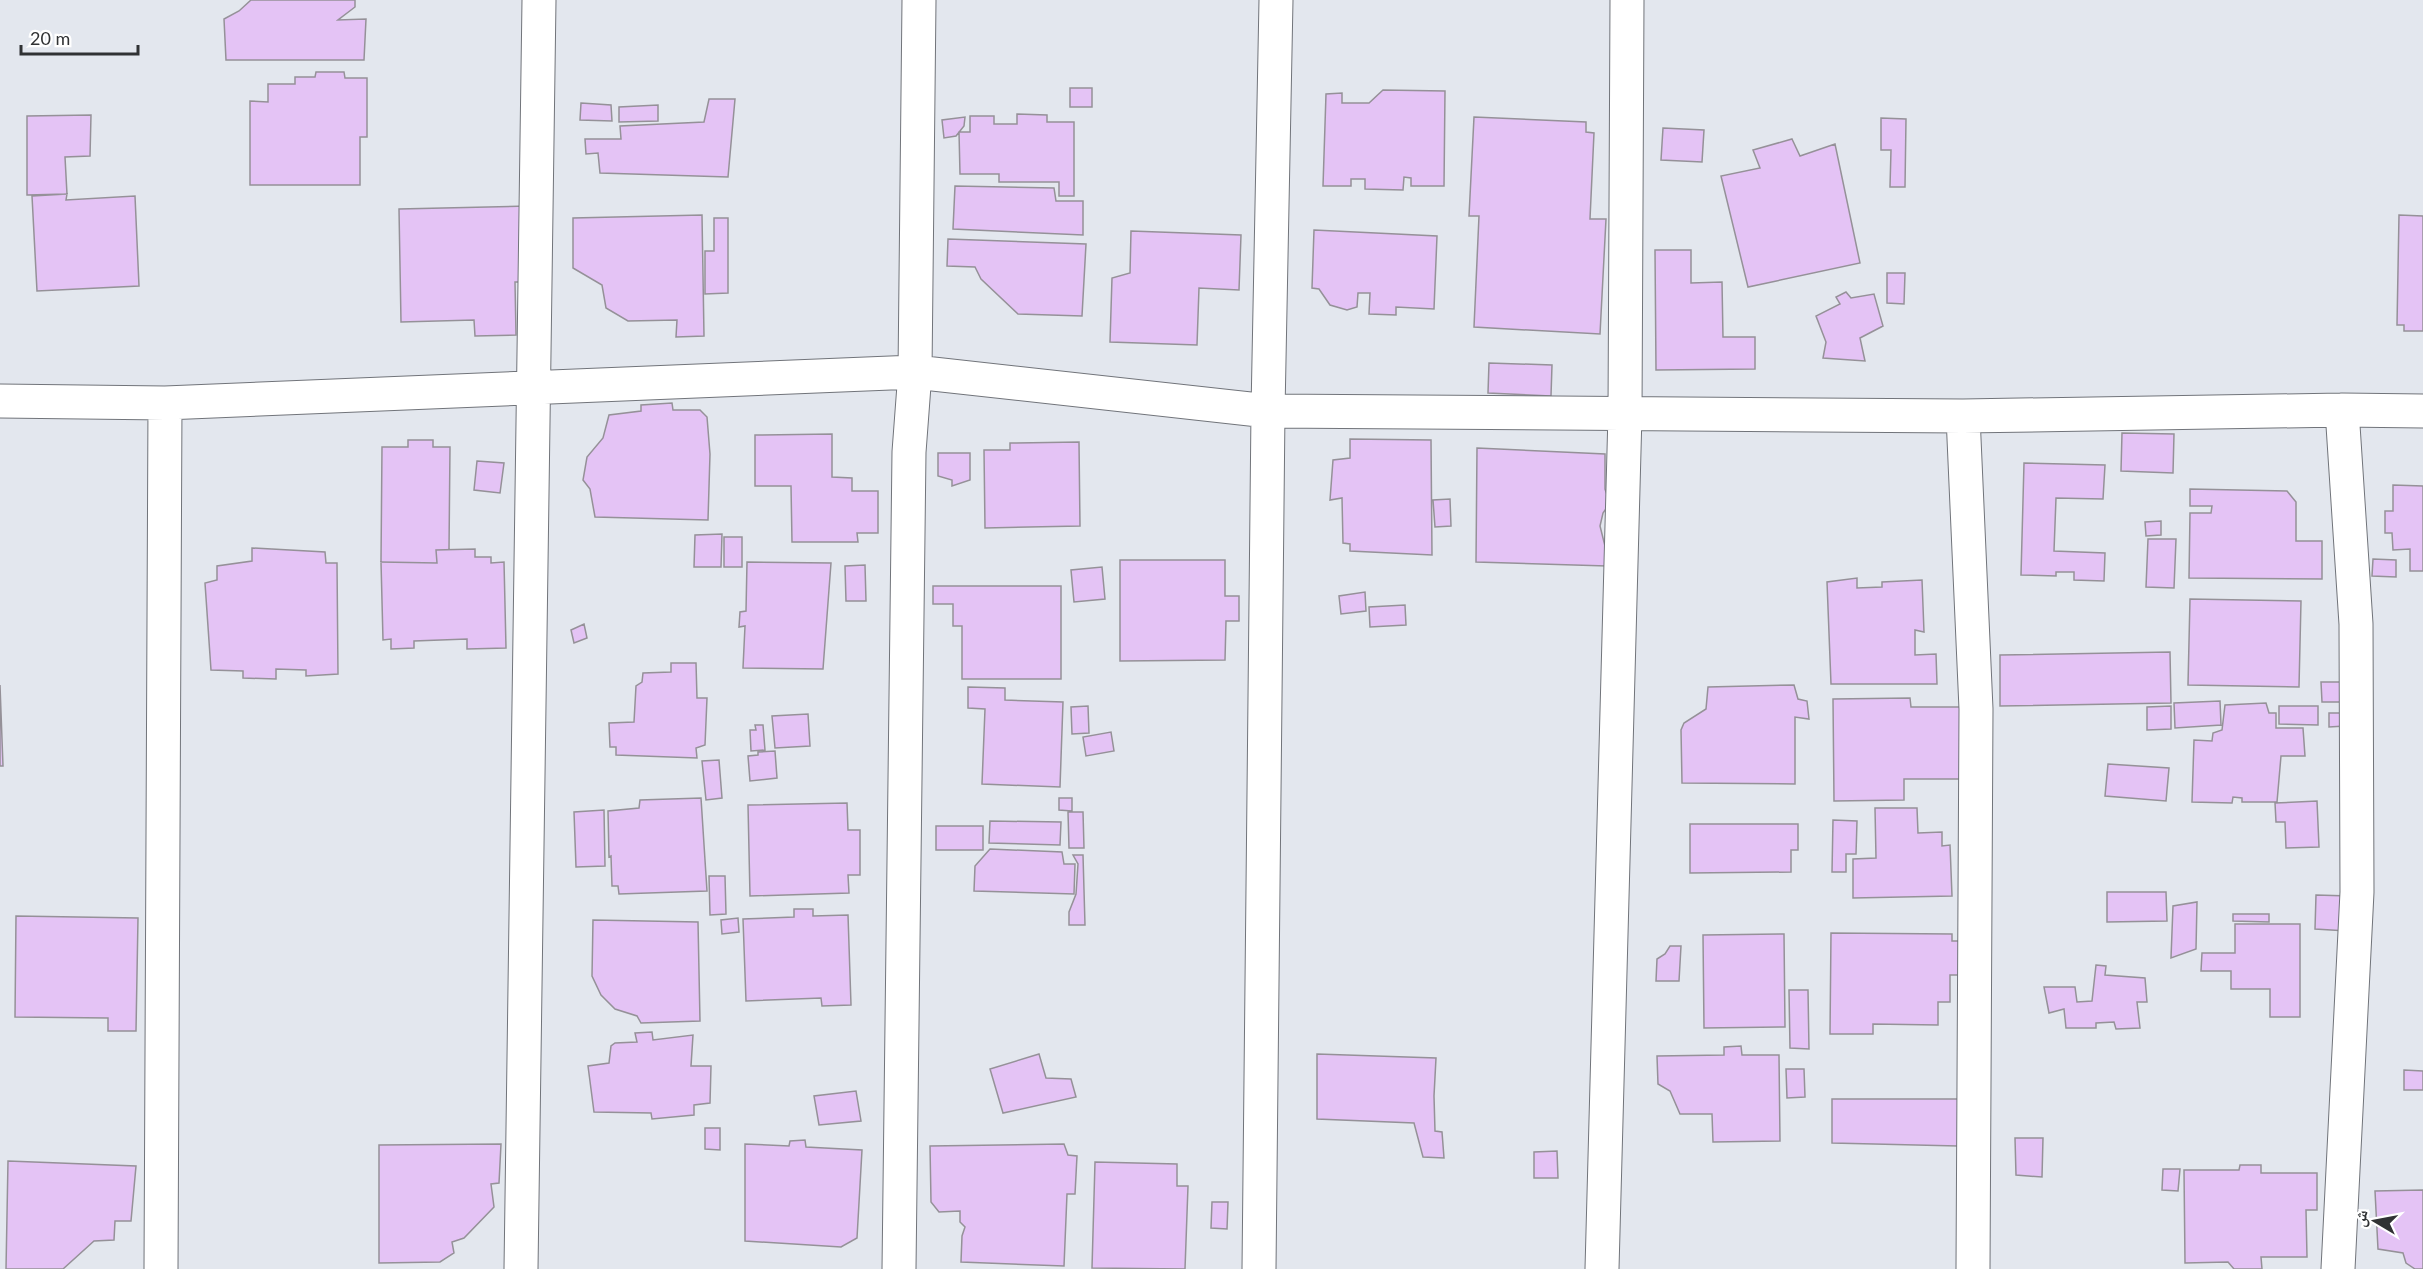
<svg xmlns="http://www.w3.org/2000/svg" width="2423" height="1269" font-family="Lato,'Noto Naskh Arabic',sans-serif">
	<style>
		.building { fill: #e4c3f5; stroke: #959198; stroke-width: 1.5 }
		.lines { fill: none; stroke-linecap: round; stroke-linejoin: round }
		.minor-casing { stroke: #71747a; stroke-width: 35 }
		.minor { stroke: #fff; stroke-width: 33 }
	</style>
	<rect width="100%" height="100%" fill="#e3e7ee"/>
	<!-- building -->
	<path class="building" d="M251,0H355V7L338,20L366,19L364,60H226L224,19L239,11Z
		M316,72H344L345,78H367V137H360V185H250V101L268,102V84H295V77H315Z
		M1070,88H1092V107H1070Z
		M1383,90L1445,91L1444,186H1411V178L1404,177L1403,190L1365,189V179H1351V186H1323L1326,94L1342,93V103H1369Z
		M709,99H735L728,177L600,173L598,153L586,154L585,139H621L620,126L704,122Z
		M581,103L611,105L612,121L580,120Z
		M658,105V121L619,122V107Z
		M1017,114L1047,115V122H1074V196H1059V182H999V174H960L959,132H970V116H994V124H1017Z
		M91,115L90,156L65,157L67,194L27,195V116Z
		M965,117L964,126L956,136L944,138L942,120Z
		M1474,117L1586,122V132L1594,133L1590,219H1606L1600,334L1474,327L1479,216H1469Z
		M1881,118L1906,119L1905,187H1890L1891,150H1881Z
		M1663,128L1704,130L1702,162L1661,160Z
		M1792,139L1800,156L1835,144L1860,263L1748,287L1721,176L1760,168L1753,150Z
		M955,186L1054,188L1056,201H1083V235L953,229Z
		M67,194L66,200L135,196L139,286L37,291L32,196Z
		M528,206L529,282H515L516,335L475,336L474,320L401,322L399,209Z
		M702,215L704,336L676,337L677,320L628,321L606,308L602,285L573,268V218Z
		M2399,215L2423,216V331H2404V325H2397Z
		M714,218H728V293L705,294V251H714Z
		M1314,230L1437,236L1434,309L1396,307V315L1369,314L1370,293H1358L1357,307L1347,310L1330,305L1319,289L1312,288Z
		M1131,231L1241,235L1239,290L1199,288L1197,345L1110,342L1112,278L1130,273Z
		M948,239L1086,244L1082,316L1018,314L981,279L975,267L947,266Z
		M1655,250H1691V283L1722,282L1723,337H1755V369L1656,370Z
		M1887,273H1905L1904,304L1887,303Z
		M1846,292L1851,298L1874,294L1883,326L1860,338L1865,361L1823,358L1826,342L1816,316L1840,304L1836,297Z
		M1489,363L1552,365L1551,396L1488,393Z
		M672,403L673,410H700L707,417L710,454L708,520L595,517L590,489L583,480L587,457L603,438L609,415L641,411V405Z
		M2122,433L2174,434L2173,473L2121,471Z
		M832,434V477L852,478V491H878V533H857L858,542H792L791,486H755V435Z
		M1350,439L1431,440L1432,555L1350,551V544L1343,543L1342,498L1330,500L1333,460L1350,458Z
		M408,440H433V447H450L449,550H436L437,563L381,562L382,447H408Z
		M1079,442L1080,526L985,528L984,450H1010V443Z
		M1477,448L1605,454V489L1610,503L1603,513L1600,526L1607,554V566L1476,562Z
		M938,453H970V480L952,486V480L938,476Z
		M477,461L504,463L500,493L474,490Z
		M2024,463L2105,465L2103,499L2056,498L2054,551L2105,553L2104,581L2074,580V572H2056V576L2021,575Z
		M2393,485L2423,486V571H2410V549L2393,550L2392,533H2385V511H2393Z
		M2190,489L2287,491L2296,502V541H2322V579L2189,578L2190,513H2211L2212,506H2190Z
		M1450,499L1451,526L1435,527L1433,500Z
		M2161,521V535L2146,536L2145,522Z
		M722,534L721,567H694L695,535Z
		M724,537H742V567H724Z
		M2148,539H2176L2174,588L2146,587Z
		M252,548L325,552L326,563H337L338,674L306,676V670L276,669V679L243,678V671L211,670L205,583L217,580V566L252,561Z
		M475,549V557H491V563L504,562L506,648L467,649V639L414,641V648L391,649V639L383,640L381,562L437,563L436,550Z
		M2373,559L2396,560V577L2372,576Z
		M1120,560H1225V596H1239V621H1226L1225,660L1120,661Z
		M747,562L831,563L823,669L743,668L745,626L739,627L740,612L746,611Z
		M865,565L866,601H846L845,566Z
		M1102,567L1105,599L1074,602L1071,570Z
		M1857,578V588L1882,587V582L1922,580L1924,632L1915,630V655L1936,654L1937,684H1831L1827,582Z
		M933,586H1061V679H962V626H953V604H933Z
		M1365,592L1366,611L1341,614L1339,596Z
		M2190,599L2301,601L2299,687L2188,685Z
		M1405,605L1406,625L1370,627L1369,607Z
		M584,624L587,638L574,643L571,630Z
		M2170,652L2171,703L2000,706V655Z
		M671,663H696L697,698H707L705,745L696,748L697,758L616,755V747H610L609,723L634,722L636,686L642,682L643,673L671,672Z
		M2321,682H2350V702H2322Z
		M0,685L3,766H0Z
		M1794,685L1798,699L1807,701L1809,719L1795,717V784L1682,783L1681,730L1684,723L1706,709L1708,687Z
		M968,687L1005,688V700L1063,702L1060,787L982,784L985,709L968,708Z
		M1910,698L1911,707H1967V779H1904V800L1834,801L1833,699Z
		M2220,701L2221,725L2175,728L2174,703Z
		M2266,703L2269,713H2276V728H2303L2305,756H2281L2277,802H2242V798L2233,797L2232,803L2192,802L2194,740L2212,741L2213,733L2222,730L2225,705Z
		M1088,706L1089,733L1072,734L1071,707Z
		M2171,706V729L2147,730V707Z
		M2279,706H2318V725L2279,724Z
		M2329,713H2345V726L2329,727Z
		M808,714L810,746L775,748L772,716Z
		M755,725H763L765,750L751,751L750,730H756Z
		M1111,732L1114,751L1086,756L1083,737Z
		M775,751L777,778L750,781L748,756L758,755V752Z
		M719,760L722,798L706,800L702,761Z
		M2108,764L2169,768L2166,801L2105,796Z
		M701,798L707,891L619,894L618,886H612L611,856L609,857L608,811L639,808L640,800Z
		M1059,798H1072V811L1059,810Z
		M2317,801L2319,847L2286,848L2285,822H2276L2275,803Z
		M847,803L848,830H860V875H848L849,893L750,896L748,805Z
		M1875,808H1917L1918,833L1942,832V846L1950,845L1952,896L1853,898V859L1876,858Z
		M604,810L605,866L576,867L574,812Z
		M1068,812H1083L1084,848H1069Z
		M1833,820L1857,821L1856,854H1846V872H1832Z
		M990,821L1061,822L1060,845L989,843Z
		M1690,824H1798V850H1791V872L1690,873Z
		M936,826H983V850H936Z
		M990,849L1062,852L1064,864H1075L1074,894L974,891L975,866Z
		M1073,855H1083L1085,925H1069V912L1076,894L1078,864Z
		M709,876H725L726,914L710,915Z
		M2107,892H2166L2167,921L2107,922Z
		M2316,895L2349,896L2347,931L2315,929Z
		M2197,902L2196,949L2171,958L2173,906Z
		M794,909H813V916L848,915L851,1005L822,1006L821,998L746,1001L743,919L794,917Z
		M2233,914H2269V922L2233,921Z
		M16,916L138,918L136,1031H108V1018L15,1017Z
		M738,918L739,932L722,934L721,920Z
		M593,920L698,922L700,1021L641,1023L637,1016L615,1009L601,995L592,976Z
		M2235,924H2300V1017H2270V989H2231V971H2201L2202,953H2235Z
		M1831,933L1952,934V941H1961V975H1950V1002H1938V1025L1873,1024V1034H1830Z
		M1784,934L1785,1027L1704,1028L1703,935Z
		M1670,946H1681L1679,981H1656L1657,959L1665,954Z
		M2096,965L2106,966L2105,975L2145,978L2147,1002H2137L2140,1028L2116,1029L2114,1022L2096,1023V1028H2066L2064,1009L2049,1013L2044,987H2075L2077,1002L2092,1001Z
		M1789,990H1808L1809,1049L1790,1048Z
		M652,1032L653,1040L693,1035L691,1066H711L710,1103L694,1105V1115L652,1119L651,1113L594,1112L588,1066L609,1063L611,1046L615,1043L637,1042L635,1033Z
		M1741,1046L1742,1055H1779L1780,1141L1713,1142L1712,1114H1680L1670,1091L1658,1084L1657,1056L1724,1055V1047Z
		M1039,1054L1046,1078L1071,1079L1076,1097L1003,1113L990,1069Z
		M1317,1054L1436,1058L1434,1096L1435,1131L1442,1132L1444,1158L1423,1157L1414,1123L1317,1119Z
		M1786,1069H1804L1805,1097L1787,1098Z
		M2404,1070L2423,1071V1090H2404Z
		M856,1091L861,1121L819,1125L814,1096Z
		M1832,1099H1961L1958,1146L1832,1143Z
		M705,1128H720V1150L705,1149Z
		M2015,1138H2043L2042,1177L2016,1175Z
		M805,1140L806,1147L862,1150L857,1238L841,1247L745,1241V1144L789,1146L790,1141Z
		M501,1144L499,1183L491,1184L494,1207L464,1238L452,1242L454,1253L440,1262L379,1263V1145Z
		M1064,1144L1068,1155L1077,1156L1075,1194H1067L1064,1266L961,1262L962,1236L965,1227L960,1222V1211L939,1212L931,1202L930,1146Z
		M1557,1151L1558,1178H1534V1152Z
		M8,1161L136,1166L131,1221H115L114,1240L94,1241L63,1269H6Z
		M1095,1162L1177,1164V1186H1188L1185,1269L1092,1268Z
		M2240,1165H2261V1173H2317V1210H2306L2307,1257H2261L2262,1269H2234L2228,1262L2185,1263L2184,1170H2239Z
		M2163,1169H2180L2178,1191L2162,1190Z
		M2423,1190V1269H2415L2406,1263L2403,1253L2378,1249L2375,1191Z
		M1212,1202H1228L1227,1229L1211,1228Z"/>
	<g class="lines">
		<defs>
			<path id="minor" d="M0,401L165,403L915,372L1268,411L1963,416L2342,410
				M1963,416L1976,709L1973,1269
				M161,1269L165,403
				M521,1269L539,0
				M899,1269L909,452L915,372L919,0
				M1259,1269L1268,411L1276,0
				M1602,1269L1625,414L1627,0
				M2338,1269L2357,892L2356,624L2342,410L2423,411"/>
		</defs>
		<!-- minor casing -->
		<use href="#minor" class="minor-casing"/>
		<!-- minor -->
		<use href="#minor" class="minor"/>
	</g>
	<!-- north arrow -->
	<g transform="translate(2375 1221) rotate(280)" stroke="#ffffff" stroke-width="4.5" paint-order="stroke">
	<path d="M0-4.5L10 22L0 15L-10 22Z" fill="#303234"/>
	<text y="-9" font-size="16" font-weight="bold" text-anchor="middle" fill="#303234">ش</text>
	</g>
	<!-- scale -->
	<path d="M21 45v9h117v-9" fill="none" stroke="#303234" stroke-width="3"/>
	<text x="30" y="45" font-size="18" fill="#303234" stroke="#ffffff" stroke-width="4.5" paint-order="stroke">20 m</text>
</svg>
